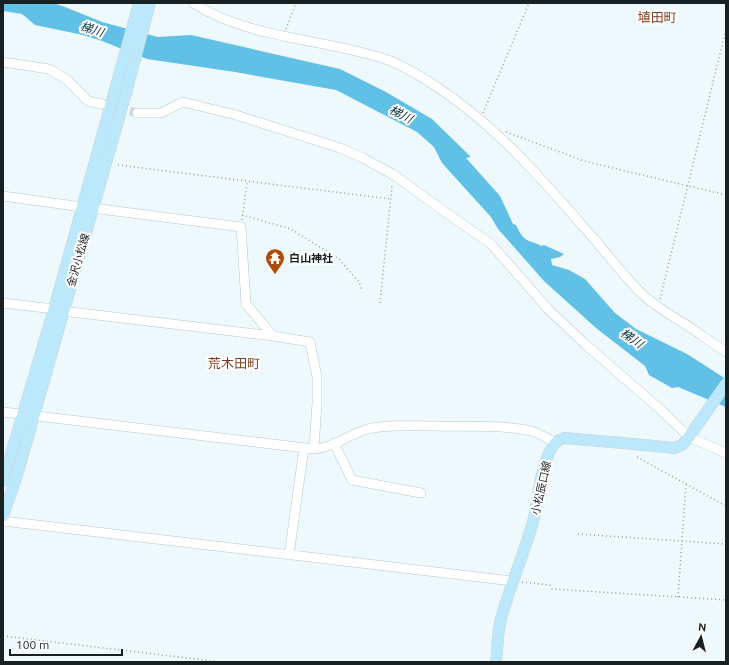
<svg xmlns="http://www.w3.org/2000/svg" width="729" height="665" font-family="Ubuntu,'Noto Sans JP',sans-serif">
	<style>
		.water { fill: #61c0e6 }
		.lines { fill: none; stroke-linecap: round; stroke-linejoin: round }
		.minor-tunnel { stroke: #ced8dc; stroke-width: 9; stroke-dasharray: 9 4.5; stroke-linecap: butt }
		.minor-casing { stroke: #b7c8d0; stroke-width: 10 }
		.major-casing { stroke: #d1d2d3; stroke-width: 12 }
		.path { stroke: #959ea1; stroke-width: 1.5; stroke-dasharray: 1 3; stroke-linecap: butt }
		.minor { stroke: #fff; stroke-width: 9 }
		.major { stroke: #bbe8fb; stroke-width: 11 }
		.labels { text-anchor: middle; dominant-baseline: central; stroke-width: 4; stroke-linejoin: round; paint-order: stroke }
		.poi-label { font-size: 11px; font-weight: bold; fill: #192022; stroke: #fff; text-anchor: start }
		.street-label { font-size: 11px; fill: #192022; stroke: #fff }
		.water-label { font-size: 12px; font-style: italic; fill: #012f3e; stroke: #fff }
		.quarter-label { font-size: 13px; fill: #7f3f1d; stroke: #fff }
	</style>
	<rect width="100%" height="100%" fill="#eef9fd"/>
	<!-- water -->
	<path class="water" d="M3,3H53L65,7L102,22L158,37L191,35L340,69L386,92L432,119L471,157L466,158L500,196L513,224L516,225C519,231 522,238 529,241C534,243 537,243 541,246L544,245L564,254L560,257L551,259L552,265L569,270L585,279L615,313L636,329L687,354L726,379V407L678,387L672,388L649,375L645,366L596,328L544,281L498,229L491,217L442,163L434,147L417,132L336,90L235,72L147,59L102,41L83,35L35,25L22,14L3,11Z"/>
	<g class="lines">
		<!-- minor-tunnel -->
		<path class="minor-tunnel" d="M104,104L137,113"/>
		<defs>
			<path id="minor" d="M193,3C251,40 324,38 388,60C405,66 422,77 437,87C498,127 547,185 595,240C610,258 625,277 642,294C655,306 670,315 685,324C699,333 712,343 726,352
				M3,62L49,69L66,79L88,101L102,104
				M137,113H161L183,102L236,115L340,148L363,158L394,175L438,207L491,244L548,309L585,344L661,410L689,437L726,453
				M3,196L82,207
				M92,208L241,227L246,304L273,336
				M3,303L54,309
				M63,311L273,336L310,342L317,377V403L314,449
				M3,412L314,449C333,448 349,434 368,429C389,424 413,426 434,426C466,427 500,424 531,431C539,433 548,439 556,443
				M334,443L352,480L421,493
				M3,521L512,581
				M289,555L304,448"/>
			<path id="major" d="M3,481L54,309L139,3
				M3,516L17,475L126,93L150,3
				M496,662C498,648 497,633 501,619C510,585 525,552 534,518C538,499 539,479 546,461C549,452 555,440 564,438L623,443L675,448L682,445L689,437L726,384"/>
		</defs>
		<!-- minor casing -->
		<use href="#minor" class="minor-casing"/>
		<!-- major casing -->
		<use href="#major" class="major-casing"/>
		<!-- path -->
		<path class="path" d="M286,29L296,3
			M483,113L529,3
			M506,132L584,161L726,195
			M118,165L391,199
			M242,215L291,229L339,259L359,282L362,290
			M242,220L247,182
			M660,299L726,29
			M380,303L392,186
			M637,457L726,506
			M578,534L726,544
			M522,582L550,585L552,589L726,600
			M678,597L686,484
			M3,636L221,662"/>
		<!-- minor -->
		<use href="#minor" class="minor"/>
		<!-- major -->
		<use href="#major" class="major"/>
	</g>
	<!-- icons -->
	<defs>
		<symbol id="temple-pin" viewBox="-11 -11 22 30"><path d="M0 17L-7.5 6A9.5 9.5 0 1 1 7.5 6Z" fill="#ad4b0c" stroke="#fff"/><path d="M0-6L5-2H3V0L6.5 2.5H4V6H1.5V3h-3V6H-4V2.5H-6.5L-3 0V-2H-5Z" fill="#fff"/></symbol>
	</defs>
	<g fill-rule="evenodd">
		<use href="#temple-pin" x="264" y="247" width="22" height="30"/>
	</g>
	<g class="labels">
		<!-- poi labels -->
		<g class="poi-label">
			<text x="289" y="258">白山神社</text>
		</g>
		<!-- street labels -->
		<g class="street-label">
			<text transform="translate(78 260) rotate(-74)">金沢小松線</text>
			<text transform="translate(541 488) rotate(-77)">小松辰口線</text>
		</g>
		<!-- water labels -->
		<g class="water-label">
			<text transform="translate(92 29) rotate(18)">梯川</text>
			<text transform="translate(401 114) rotate(27)">梯川</text>
			<text transform="translate(632 338) rotate(35)">梯川</text>
		</g>
		<!-- quarter labels -->
		<g class="quarter-label">
			<text x="657" y="17">埴田町</text>
			<text x="234" y="363">荒木田町</text>
		</g>
	</g>
	<!-- border -->
	<rect width="729" height="665" fill="none" stroke="#192022" stroke-width="8"/>
	<!-- north arrow -->
	<g transform="translate(701 637) rotate(7)" stroke="#ffffff" stroke-width="3" paint-order="stroke">
	<path d="M0-3L7 15L0 10L-7 15Z" fill="#192022"/>
	<text y="-6" font-size="11" font-weight="bold" text-anchor="middle" fill="#192022">N</text>
	</g>
	<!-- scale -->
	<path d="M10 649v6h112v-6" fill="none" stroke="#192022" stroke-width="2"/>
	<text x="16" y="649" font-size="12" fill="#192022" stroke="#ffffff" stroke-width="3" paint-order="stroke">100 m</text>
</svg>
